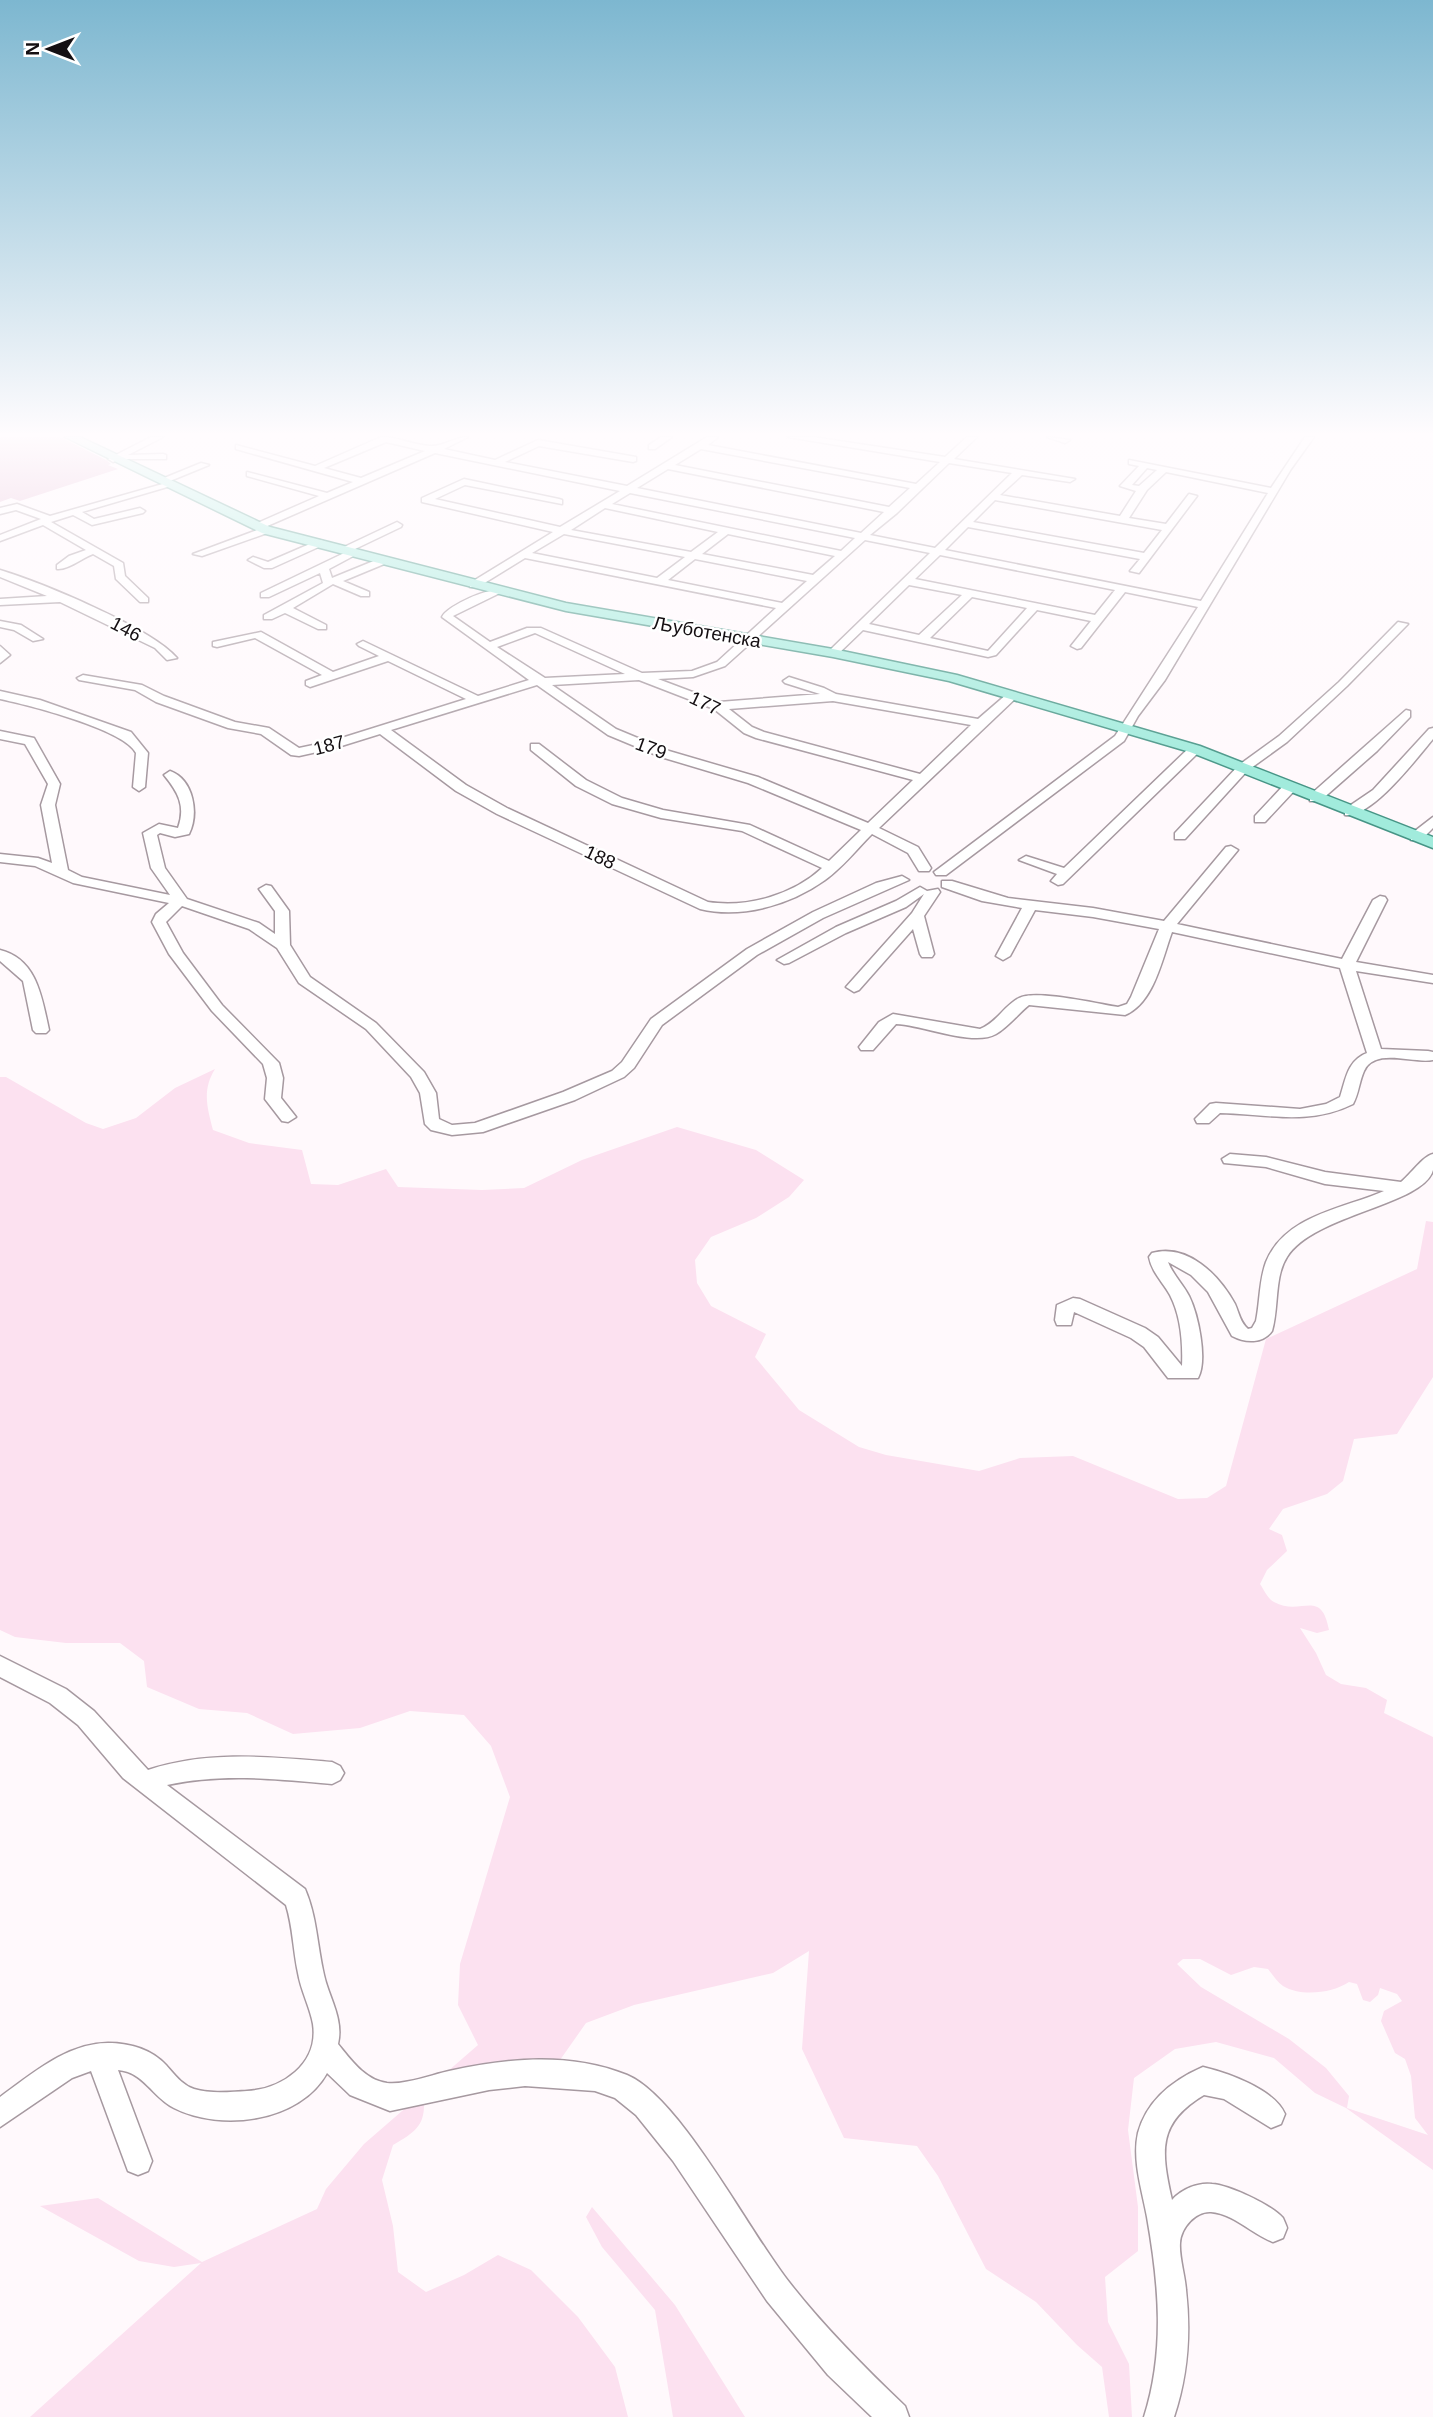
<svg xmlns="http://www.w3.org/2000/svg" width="1433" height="2417" font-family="Arial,sans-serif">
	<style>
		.green { fill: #fce1f0; fill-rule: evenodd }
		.building { fill: #e1b0cc }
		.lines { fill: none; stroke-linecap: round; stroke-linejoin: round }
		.minor-casing { stroke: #a699a0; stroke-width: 3 }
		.major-casing { stroke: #479586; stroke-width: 3 }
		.minor { fill: #fff; fill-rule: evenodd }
		.major { fill: #a1ebdc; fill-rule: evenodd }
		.labels { text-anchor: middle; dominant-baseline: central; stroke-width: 5; stroke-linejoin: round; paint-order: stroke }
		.far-street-label { font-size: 19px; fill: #140f12; stroke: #fff }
	</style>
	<rect width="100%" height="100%" fill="#fff9fc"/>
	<!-- green -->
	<path class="green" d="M215,1069C202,1090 207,1107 213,1130L249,1143L302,1150L311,1184L338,1185L386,1169L398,1187L482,1190L524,1188L582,1160L677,1127L756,1150L804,1180L789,1197L756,1218L711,1237L695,1260L697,1283L711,1306L766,1334L755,1357L799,1410L859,1447L886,1455L979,1471L1020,1458L1073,1456L1178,1499L1207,1498L1226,1486L1266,1339L1417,1269L1426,1221L1433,1222V1377L1397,1434L1354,1439L1343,1481L1327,1494L1283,1509L1269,1529L1282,1535L1287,1551L1267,1570L1260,1584C1264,1590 1268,1599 1274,1602C1301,1617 1321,1587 1329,1630L1317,1633L1300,1628L1316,1653L1326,1675L1341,1684L1366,1688L1387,1700L1384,1713L1433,1737V2170L1346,2108L1315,2093L1274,2058L1216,2042L1175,2049L1134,2078L1128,2130L1138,2207V2251L1105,2277L1108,2322L1129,2364L1132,2417H1109L1102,2367L1077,2345L1036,2302L986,2269L938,2176L917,2146L844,2138L802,2049L809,1951L773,1973L634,2005L586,2023L560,2060L423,2092C427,2123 419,2130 393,2145L382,2180L393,2226L398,2272L426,2292L464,2275L498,2255L531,2270L578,2317L615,2367L628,2417H30L201,2263L174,2267L139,2261L40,2206L98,2198L202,2262L317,2209L326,2189L364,2144L478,2045L458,2005L460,1964L510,1797L491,1746L464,1715L410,1711L360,1728L293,1734L247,1713L199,1709L147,1687L144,1661L120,1643H66L15,1637L0,1630V1077H6L86,1123L103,1129L136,1118L175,1088ZM1183,1959H1200L1231,1975L1254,1967L1268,1969C1272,1974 1277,1982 1283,1986C1301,1997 1333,1993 1349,1982L1357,1984L1363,2000L1370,2002L1378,1995L1380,1988L1397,1994L1402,2001L1384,2011L1381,2021L1395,2053L1405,2059L1411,2076L1415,2118L1428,2135L1347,2108L1349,2096L1326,2068L1289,2039L1201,1987L1177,1964Z
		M592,2207L675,2305L745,2417H673L655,2310L602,2247L586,2217Z"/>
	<!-- building -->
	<path class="building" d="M0,437H60L106,460L111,464L108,465L118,469L20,501L11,498L0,502Z"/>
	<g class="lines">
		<defs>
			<path id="minor" d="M151,437H163L128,455L163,454L166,455V459H120L113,462L108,459Z
				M381,437C398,437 413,445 430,446C442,447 455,437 468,437L444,449L495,460L538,440L636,457V461L633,462L539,446L505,462L627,486L707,437H718L708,445L916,484L940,462L788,437H813L945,457L967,437H977L954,459L1075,479L1070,482L1022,475L1000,495L1120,516L1136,491L1120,486L1139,466L1129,464V460L1271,488L1305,437H1314L1291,469L1165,680L1138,716L1124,741L946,875H936L934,872L1115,736L1198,607L1125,592L1081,648L1077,649L1071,646L1091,621L1037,610L996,655L988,657L863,630L837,655H829V651L930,553L865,540L725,666L693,677L658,679L719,702L820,694L785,683L783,681L789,677L824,688L836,694L978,719L1007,694L1017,697L879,828L918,847L931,868L929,871H919L908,853L872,834C857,849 842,868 825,880C790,905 742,919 700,909L497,814L456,791L380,734L335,748L299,756L291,755L261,734L228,728L156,702L135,690L79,680L77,678L83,675L142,685L164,696L235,722L269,728L299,748L332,741L466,699L388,661L310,687L306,685V681L322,675L255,638L217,647L213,646V642L261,632L333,672L379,656L359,646L357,644L363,641L478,696L529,680L442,617C447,606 492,585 502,592L453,616L490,642L527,628H541L642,673L692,671L717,662L776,608L525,558L478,587H470V583L553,532L422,502V498L464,479L559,499L562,500V504L465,485L435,499L560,527L620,491L435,453L265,527L270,528V532L202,556L193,554L257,530L252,527L253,525L319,496L247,476V472L327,493L353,482L236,449V445L315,466ZM386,442L425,451L361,478L324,468ZM701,449L910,488L889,507L675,465ZM949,463L1012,473L935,548L870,535L897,513ZM1147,468L1157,470L1139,486L1132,485ZM668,469L884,512L861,533L637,488ZM1166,472L1268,493L1201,601L945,550L968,527L1140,559L1130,571L1139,573L1197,496L1189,494L1166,524L1129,518L1147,490ZM630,493L855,538L841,551L612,504ZM995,500L1162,530L1144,553L973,522ZM605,508L718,532L691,552L571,530ZM564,534L685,557L657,578L532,553ZM728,534L835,556L813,575L702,554ZM940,555L1115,590L1095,615L915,579ZM695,559L807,581L782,603L668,580ZM909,585L962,595L919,635L869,624ZM972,597L1027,608L988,651L930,638ZM535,633L625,674L545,678L497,647ZM639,680L714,709L744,733L756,738L913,780L868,823L758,777L669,751L616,729L552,685ZM537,685L608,735L661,757L748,783L861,830L829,861L750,825L663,810L622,798L586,780L539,744H531V750L576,786L612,804L661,818L742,831L822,868C793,895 747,908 708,902L507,808L466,785L391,730ZM833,701L971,725L920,774L764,732L752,727L729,709Z
				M661,437H672L655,449H649V445Z
				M1047,437L1070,440L1065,443Z
				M201,463L209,465L165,483L157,481Z
				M166,483L174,485L82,512L94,519L140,508L145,511L143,513L92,525L73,515L51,522L123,563L125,576L148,598V602H140L116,579L114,566L93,554C82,558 68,570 57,569V565L69,556L86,550L43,525L0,541V535L41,519L16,510L0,514V508L17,504L50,516Z
				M397,522L402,525L401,527L355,549L357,554L329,569L332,578L381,558H389V562L343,581L369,592V596H361L333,584L293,608L326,625V629H318L285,613L272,619H264V615L323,583L320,573L269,597H261V593L338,556L344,553L341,550L342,548Z
				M319,540L323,541V545L272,568H264L248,560L253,557L268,562Z
				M0,570C40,582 152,628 177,658L167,660L155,648L60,602L0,605V599L47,596L0,577Z
				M0,621L21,625L43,639L33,641L14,630L0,627Z
				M1398,622L1408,624L1347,686L1287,742L1247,771L1185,839H1175V833L1239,765L1279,736L1339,682Z
				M0,646L10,655L0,663Z
				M0,691L40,700L131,732L148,753L145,787L139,791L133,787L136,753C124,729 28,705 0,699Z
				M1406,710L1410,711V717L1377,751L1320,801H1310V795Z
				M1433,728V739C1417,758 1371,819 1345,815V809L1373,790L1429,729Z
				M0,731L34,738L60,784L55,805L68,870L82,877L170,895L151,868L143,833L159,824L178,828C186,806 178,792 164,775L170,771C194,780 199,814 189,834L175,837L160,833L157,835L165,868L187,899L259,923L275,934V911L259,889L266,885L271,886L289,911L290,945L310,977L376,1023L424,1072L436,1093L439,1119L452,1125L475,1123L563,1092L612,1071L622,1062L651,1019L747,949L813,912L876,883L902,876L909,880L823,918L757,955L662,1025L634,1068L624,1077L575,1100L483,1132L452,1135L431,1130L425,1124L420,1093L411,1077L366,1029L299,983L277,948L249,929L182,906L166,922L183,953L222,1005L279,1063L283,1078L281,1098L296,1117L288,1122L282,1121L265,1099L267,1078L263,1064L212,1011L169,954L152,922L156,914L169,903L73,883L35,866L0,862V854L38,858L52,863L41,805L48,784L25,744L0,739Z
				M1195,745L1201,749L1199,752L1063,884L1058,885L1051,881L1057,874L1019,860L1026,856L1064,868L1191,746Z
				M1289,784L1294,785V791L1265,822H1255V816L1284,785Z
				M1433,817V828L1421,840H1411V834Z
				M1231,846L1238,850L1177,924L1342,959L1373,900L1380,896L1385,897L1387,900L1356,962L1433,975V983L1356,971L1381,1049L1428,1051L1433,1052V1060C1413,1064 1375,1047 1364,1071C1359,1082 1359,1093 1353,1104C1309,1126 1267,1114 1220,1113L1209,1123H1197L1195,1119L1210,1104L1216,1103L1300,1109L1326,1104L1340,1097C1346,1079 1347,1061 1367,1053L1340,968L1172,932C1162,959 1154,1003 1125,1015L1029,1005C1018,1014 1008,1027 996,1034C973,1047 923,1025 896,1024L873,1050H861L859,1047L879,1022L893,1014L980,1029C996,1023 1004,1006 1019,998C1035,989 1099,1004 1118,1007L1127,1004L1131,997L1159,929L1093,917L1035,910L1010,956L1003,960L996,956L1022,908L982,901L942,887V881H952L1008,898L1093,908L1164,921L1226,847Z
				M920,887L927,891L938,889L940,892L924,916L934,954L932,957H922L920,954L913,929L859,990L854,992L846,987L912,913L924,894L906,907L846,933L789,963L784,964L777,960L836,927L896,901Z
				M0,950C37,959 42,998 49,1030L46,1033H36L33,1030L23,981L0,961Z
				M1230,1154L1266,1157L1325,1172L1401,1182C1411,1174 1423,1156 1433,1154C1433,1158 1433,1165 1433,1170C1424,1205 1314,1214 1287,1257C1274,1277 1279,1308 1272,1331C1263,1344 1245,1343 1232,1336L1208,1292L1191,1275L1168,1262C1173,1275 1183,1284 1189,1296C1198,1314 1208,1360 1198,1378H1168L1144,1347L1131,1338L1074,1312L1071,1325H1057L1055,1320L1057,1305L1073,1298L1080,1299L1145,1328L1158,1337L1182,1366C1183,1343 1181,1316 1170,1295C1163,1282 1152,1273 1149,1257L1152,1253C1188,1243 1219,1275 1235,1304C1239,1313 1240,1322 1248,1329L1252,1328L1256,1321C1260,1302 1259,1281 1266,1262C1285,1215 1343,1209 1384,1191L1325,1184L1266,1167L1224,1163L1222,1159Z
				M0,1656L66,1689L94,1711L148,1770C209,1750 270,1757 332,1762L340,1766L344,1773L340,1780L332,1784C276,1779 223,1773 167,1785L305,1889C317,1917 317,1945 324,1975C329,1998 344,2019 338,2044C351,2060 365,2080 387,2083C405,2085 431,2075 449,2071C508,2058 570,2052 627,2075C680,2097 750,2233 789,2282C824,2327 864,2367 905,2406L909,2417H872L828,2375L767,2301L673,2161L636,2115L615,2098L595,2091L525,2086L489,2090L390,2111L350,2095L327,2073C300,2122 221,2132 174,2108C152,2097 144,2072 118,2070L152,2161L148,2171L138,2175L128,2171L91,2071L72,2078L0,2127V2097C32,2074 67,2043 108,2043C129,2043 151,2049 166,2065C174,2074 182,2085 194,2089C210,2094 230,2092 247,2091C282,2089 319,2064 313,2024C310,2007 301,1991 298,1973C293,1950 293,1927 286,1905L123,1778L78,1725L50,1703L0,1677Z
				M1203,2067C1228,2073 1274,2089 1285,2114L1281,2124L1271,2128L1224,2099L1204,2095C1157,2123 1161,2151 1172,2200C1181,2189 1199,2182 1212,2184C1229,2185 1272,2205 1283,2218C1283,2218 1287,2227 1287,2228L1283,2238L1273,2242C1252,2234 1234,2214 1211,2212C1196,2211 1181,2227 1180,2243C1179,2257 1185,2275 1186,2290C1191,2334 1188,2375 1174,2417H1144C1165,2351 1159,2285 1147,2217C1142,2190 1132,2160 1138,2133C1147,2100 1173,2080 1203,2067Z"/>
			<path id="major" d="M65,437H80L270,527L566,603L833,649L957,675L1200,746L1433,837V848L1190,752L949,681L833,657L566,611L262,533Z"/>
		</defs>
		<!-- minor casing -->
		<use href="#minor" class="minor-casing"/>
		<!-- major casing -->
		<use href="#major" class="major-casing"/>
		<!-- minor -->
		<use href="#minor" class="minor"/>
		<!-- major -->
		<use href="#major" class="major"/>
	</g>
	<!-- sky -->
	<linearGradient id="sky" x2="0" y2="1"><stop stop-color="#7db7d0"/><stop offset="0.56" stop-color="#fffcfe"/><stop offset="1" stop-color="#fffcfe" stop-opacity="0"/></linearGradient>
	<rect width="1433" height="776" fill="url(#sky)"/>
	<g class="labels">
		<!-- far-street labels -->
		<g class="far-street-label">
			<text transform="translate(126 629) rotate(28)">146</text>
			<text transform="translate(707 632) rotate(10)">Љуботенска</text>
			<text transform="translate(705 703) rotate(25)">177</text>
			<text transform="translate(329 745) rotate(-15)">187</text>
			<text transform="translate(651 748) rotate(20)">179</text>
			<text transform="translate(600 857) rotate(25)">188</text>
		</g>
	</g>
	<!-- north arrow -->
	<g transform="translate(49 49) rotate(270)" stroke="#ffffff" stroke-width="5" paint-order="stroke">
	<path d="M0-5L12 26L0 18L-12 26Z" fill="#140f12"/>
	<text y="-10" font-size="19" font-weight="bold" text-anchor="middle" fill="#140f12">N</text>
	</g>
</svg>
